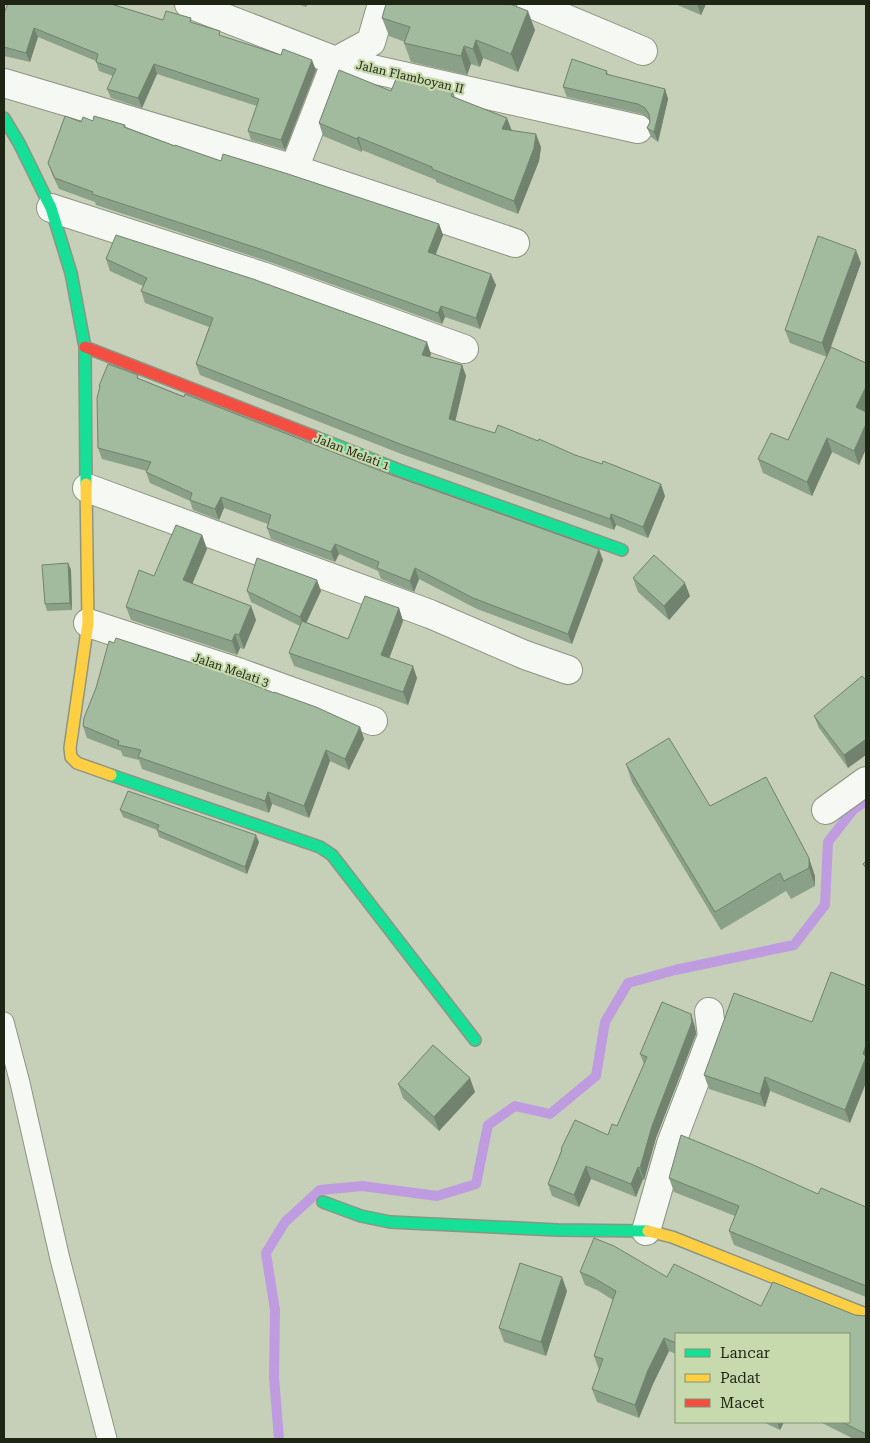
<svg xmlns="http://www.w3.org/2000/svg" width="870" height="1443" font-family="'Roboto Serif',serif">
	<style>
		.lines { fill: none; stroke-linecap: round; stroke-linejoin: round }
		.stream { stroke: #bf9cdf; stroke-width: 10 }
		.lane-casing { stroke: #8d9582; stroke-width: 21 }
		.street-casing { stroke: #8d9582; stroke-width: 30 }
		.fast-casing { stroke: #8d9582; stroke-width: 14 }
		.slow-casing { stroke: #8d9582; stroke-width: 14 }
		.jam-casing { stroke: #8d9582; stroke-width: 14 }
		.lane { stroke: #f6f8f4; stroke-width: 19 }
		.street { stroke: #f6f8f4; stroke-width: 28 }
		.fast { stroke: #16e098; stroke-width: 11 }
		.slow { stroke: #ffcf43; stroke-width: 11 }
		.jam { stroke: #f24e42; stroke-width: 11 }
		.wall { fill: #8ba088 }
		.shaded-wall { fill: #71826f }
		.building { fill: #a2ba9e; stroke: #71826f }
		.labels { text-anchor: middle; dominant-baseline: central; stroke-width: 4.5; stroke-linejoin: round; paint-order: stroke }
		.street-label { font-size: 12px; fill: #1f2514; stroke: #c7daad }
	</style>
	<rect width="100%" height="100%" fill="#c6d0b8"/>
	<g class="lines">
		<!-- stream -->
		<path class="stream" d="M279,1439L274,1377L275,1310L266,1253L285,1222L320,1190L362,1186L437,1196L476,1184L488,1125L515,1106L550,1114L596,1076L605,1022L628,983L675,970L794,945L825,905L828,842L853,810L866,801"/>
		<defs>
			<path id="lane" d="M4,1022L20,1083L60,1259L107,1439"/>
			<path id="street" d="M189,4L336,61L638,129
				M531,4L643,51
				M4,83L294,169L515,243
				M294,169L336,61L371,42L382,4
				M51,208L262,276L464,349
				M87,488L430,614L525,655L568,670
				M88,623L238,672L373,721
				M826,810L866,781
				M646,1231L671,1144L712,1036L709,1012"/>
			<path id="fast" d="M4,118L19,143L51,208L71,273L85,347L86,484
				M313,436L399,470L622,550
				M111,775L320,847L332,855L475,1040
				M323,1202L361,1216L390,1222L558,1230L648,1231"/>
			<path id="slow" d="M86,484L88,623L70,748L71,757L77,763L111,775
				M648,1231L672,1237L866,1314"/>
			<path id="jam" d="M85,347L313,436"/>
		</defs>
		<!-- lane casing -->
		<use href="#lane" class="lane-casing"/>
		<!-- street casing -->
		<use href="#street" class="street-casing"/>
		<!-- fast casing -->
		<use href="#fast" class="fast-casing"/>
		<!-- slow casing -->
		<use href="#slow" class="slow-casing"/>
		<!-- jam casing -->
		<use href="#jam" class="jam-casing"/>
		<!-- lane -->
		<use href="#lane" class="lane"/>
		<!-- street -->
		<use href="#street" class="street"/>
		<!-- fast -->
		<use href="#fast" class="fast"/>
		<!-- slow -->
		<use href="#slow" class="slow"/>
		<!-- jam -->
		<use href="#jam" class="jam"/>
	</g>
	<!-- wall -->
	<path class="wall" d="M297,4H308L306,7Z
		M675,4H706L701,15Z
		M115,5L163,20L192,23L222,36L316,70L285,150L251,140L248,131L257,106L157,74L142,108L111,98L107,89L113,76L99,71L96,61L38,37L30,62L4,56V13Z
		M382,18L535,30L518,72L483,58L480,67L471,64L467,75L411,62L404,43L405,42L389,36Z
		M607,71L608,75L665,89L668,99L658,142L651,137L647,128L650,122L649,119L642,114L567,97L563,87Z
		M391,91H453L455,97L541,147L539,161L518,214L436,182V180L362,150V152L323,136L319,123Z
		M81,122L125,125L126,127L175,146L221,161L439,224L443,235L436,254L496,285L480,329L445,317L442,324L267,261L96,205L95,202L59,189L52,174L48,163Z
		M106,259L431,354L430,357L462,365L466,376L455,421L665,496L648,538L616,525L614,530L404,455L200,375L196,364L209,327L145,303L141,291L143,286L110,271Z
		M861,263L830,350L866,363V411L859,465L832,452L812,496L763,473L758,459L788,440L827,357L790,343L785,330Z
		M140,379L603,560L572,644L477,609L419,579L414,592L381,579L378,571L339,554L335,562L271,539L267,528L268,524L224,508L219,520L193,510L190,501L150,483L146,472L147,471L102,459L98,448L100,388L99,386Z
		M202,535L207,549L192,584L251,606L256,620L244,649L240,648L237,655L131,620L126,607L154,576Z
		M68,563L71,570L72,610L47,611L45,604Z
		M633,578L690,596L669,620L638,592Z
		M247,591H321L306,622L348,639L399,608L403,621L389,658L417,678L408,705L294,666L289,653L300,626L251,602Z
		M866,680L848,768L819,728L814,716Z
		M274,693L360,727L364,739L349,770L330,761L309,818L272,804L269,813L142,769L139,760L123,756L121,751L87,738L83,726Z
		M626,764L710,806L766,777L815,876V886L791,899L786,891L721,930L632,782Z
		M120,810L259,842L247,874L159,837L157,830L123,817Z
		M831,972L850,1123L770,1091L765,1107L709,1089L704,1075L812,1022Z
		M691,1014L695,1027L696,1034L656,1138L644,1180L643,1179L636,1197L591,1179L579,1207L552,1196L548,1184L561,1151V1149L608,1135L617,1126L644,1064L640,1054Z
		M398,1084L475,1092L439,1131L403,1098Z
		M669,1178L818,1194L866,1207V1297L734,1245L729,1231L735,1216L674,1192Z
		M580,1272L667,1277L761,1306L864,1316L866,1315V1439H854L820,1422H849L676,1334V1354L669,1351L653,1384L639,1418L597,1402L592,1389L599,1370L594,1356L613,1300L597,1290L585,1285Z
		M567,1291L546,1356L504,1342L499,1328Z
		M763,1422H784L780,1430Z"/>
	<!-- shaded-wall -->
	<path class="shaded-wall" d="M697,4H706L701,15Z
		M528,11L535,30L518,72L511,54Z
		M34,28L38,37L30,62L26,53Z
		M476,40L483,58L480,67L473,49Z
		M464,46L471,64L467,75L461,56Z
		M312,60L316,70L285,150L281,140Z
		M154,64L157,74L142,108L138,98Z
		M665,89L668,99L658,142L654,132Z
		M507,118L512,131L502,129Z
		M536,134L541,147L539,161L518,214L514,201Z
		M358,137L362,150V152L357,139Z
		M439,224L443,235L432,263L428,252Z
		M856,250L861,263L827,357L822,343Z
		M491,274L496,285L480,329L476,318Z
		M441,306L445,317L442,324L438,313Z
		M427,342L431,354L426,367L422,355Z
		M462,365L466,376L453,431L449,419Z
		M866,387V411L861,421L856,407Z
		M866,424V449L859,465L854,451Z
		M827,438L832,452L812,496L807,482Z
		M661,484L665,496L648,538L643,527Z
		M221,497L224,508L219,520L215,509Z
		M611,514L616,525L614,530L610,519Z
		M202,535L207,549L188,594L183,580Z
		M335,544L339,554L335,562L331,552Z
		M599,549L603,560L572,644L568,634Z
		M68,563L71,570L72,610L70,603Z
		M415,568L419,579L414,592L410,581Z
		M317,580L321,591L304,628L300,617Z
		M685,583L690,596L669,620L664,606Z
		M251,606L256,620L244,649L239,635Z
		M399,608L403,621L386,667L381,655Z
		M235,634L240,648L237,655L232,641Z
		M413,666L417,678L408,705L403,692Z
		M360,727L364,739L349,770L345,759Z
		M866,739V755L848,768L844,755Z
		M326,750L330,761L309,818L304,806Z
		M268,792L272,804L269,813L265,801Z
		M256,835L259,842L247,874L245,867Z
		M809,858L815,876V886L809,868Z
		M691,1014L695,1027L696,1034L656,1138L644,1180L640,1168L652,1126Z
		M866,1045V1083L850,1123L845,1110Z
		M765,1077L770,1091L765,1107L760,1094Z
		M470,1078L475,1092L439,1131L434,1117Z
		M586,1166L591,1179L579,1207L574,1195Z
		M638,1167L643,1179L636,1197L631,1184Z
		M562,1277L567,1291L546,1356L541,1342Z
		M664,1338L669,1351L653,1384L639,1418L635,1405L648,1370Z
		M777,1422H784L780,1430Z"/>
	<!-- building -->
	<path class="building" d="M8,4H111L163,20L166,11L191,18L190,22L220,31L219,35L281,55L283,49L312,60L281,140L248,131L259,99L154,64L138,98L107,89L116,69L96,62L98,54L34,28L26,53L4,47V13Z
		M386,4H510L528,11L511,54L476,40L473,49L464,46L461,56L404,43L410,27L382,18Z
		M572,59L607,71L606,74L665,89L654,132L647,128L650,122L649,114L645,108L638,104L563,87Z
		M339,70L391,91L396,79L453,91L451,96L507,118L502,129L536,134L534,148L514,201L432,169V167L358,137L357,139L319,123Z
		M65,116L81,122L83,117L93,121L94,116L125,125L124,127L175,146V145L221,161L223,154L285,173L439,224L428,252L491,274L476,318L441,306L438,313L263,250L92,194L93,192L55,178L48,163Z
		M116,235L253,279L427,342L422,355L462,365L449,419L495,433L498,425L538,441L539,439L575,455L602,464L603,461L661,484L643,527L611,514L610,519L400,444L196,364L213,318L141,291L147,278L106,259Z
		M818,236L856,250L822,343L785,330Z
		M831,347L866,363V387L856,407L866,412V424L854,451L827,438L807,482L758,459L771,433L788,440Z
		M108,364L138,375L137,378L184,397L185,394L389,474L599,549L568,634L473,598L415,568L410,581L377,568L379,562L335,544L331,552L267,528L271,515L221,497L215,509L190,500L192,493L146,472L151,462L98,448L97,398L100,386H99Z
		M176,525L202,535L183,580L251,606L239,635L235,634L232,641L126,607L139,570L154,576Z
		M654,555L685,583L664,606L633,578Z
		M257,558L317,580L300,617L247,591Z
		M68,563L70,603L45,604L42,565Z
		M365,596L399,608L381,655L413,666L403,692L289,653L302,621L348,639Z
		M116,638L229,675L274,693V692L316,707L360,727L345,759L326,750L304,806L268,792L265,801L138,757L141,750L118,745L119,741L83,726L84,718L96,688L109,641L114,643Z
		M862,676L866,680V739L844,755L814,716Z
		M669,738L710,806L766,777L809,858V868L784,881L780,873L715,912L626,764Z
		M128,791L256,835L245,867L157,830L159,825L120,810Z
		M866,861V868L863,864Z
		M831,972L866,986V1045L863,1054L866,1056V1057L845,1110L765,1077L760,1094L704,1075L734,993L812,1022Z
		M662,1002L691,1014L692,1022L652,1126L640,1168L638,1167L631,1184L586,1166L574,1195L548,1184L562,1150L561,1149L575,1120L608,1135L612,1124L617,1126L647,1057L640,1054Z
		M433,1045L470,1078L434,1117L398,1084Z
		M681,1135L751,1164L818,1194L821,1188L866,1207V1286L729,1231L739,1206L669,1178Z
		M594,1238L614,1246L667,1277L674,1264L761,1306L773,1282L855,1315L864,1316L866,1315V1434L842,1422H849V1334H676V1343L664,1338L648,1370L635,1405L592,1389L603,1359L594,1356L616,1291L592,1277L580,1272Z
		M520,1263L562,1277L541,1342L499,1328Z"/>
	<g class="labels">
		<!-- street labels -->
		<g class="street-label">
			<text transform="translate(410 77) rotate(13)">Jalan Flamboyan II</text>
			<text transform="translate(352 452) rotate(21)">Jalan Melati 1</text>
			<text transform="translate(231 670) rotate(19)">Jalan Melati 3</text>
		</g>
	</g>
	<!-- border -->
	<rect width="870" height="1443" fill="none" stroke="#1f2514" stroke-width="10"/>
	<!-- legend -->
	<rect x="675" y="1333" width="175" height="90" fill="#c7daad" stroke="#849270"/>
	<rect x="685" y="1349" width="25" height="8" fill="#16e098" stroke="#849270"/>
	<text x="720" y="1358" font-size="15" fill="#1f2514">Lancar</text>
	<rect x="685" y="1374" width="25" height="8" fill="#ffcf43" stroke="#849270"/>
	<text x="720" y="1383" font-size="15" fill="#1f2514">Padat</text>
	<rect x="685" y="1399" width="25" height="8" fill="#f24e42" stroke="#849270"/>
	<text x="720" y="1408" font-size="15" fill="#1f2514">Macet</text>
</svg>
